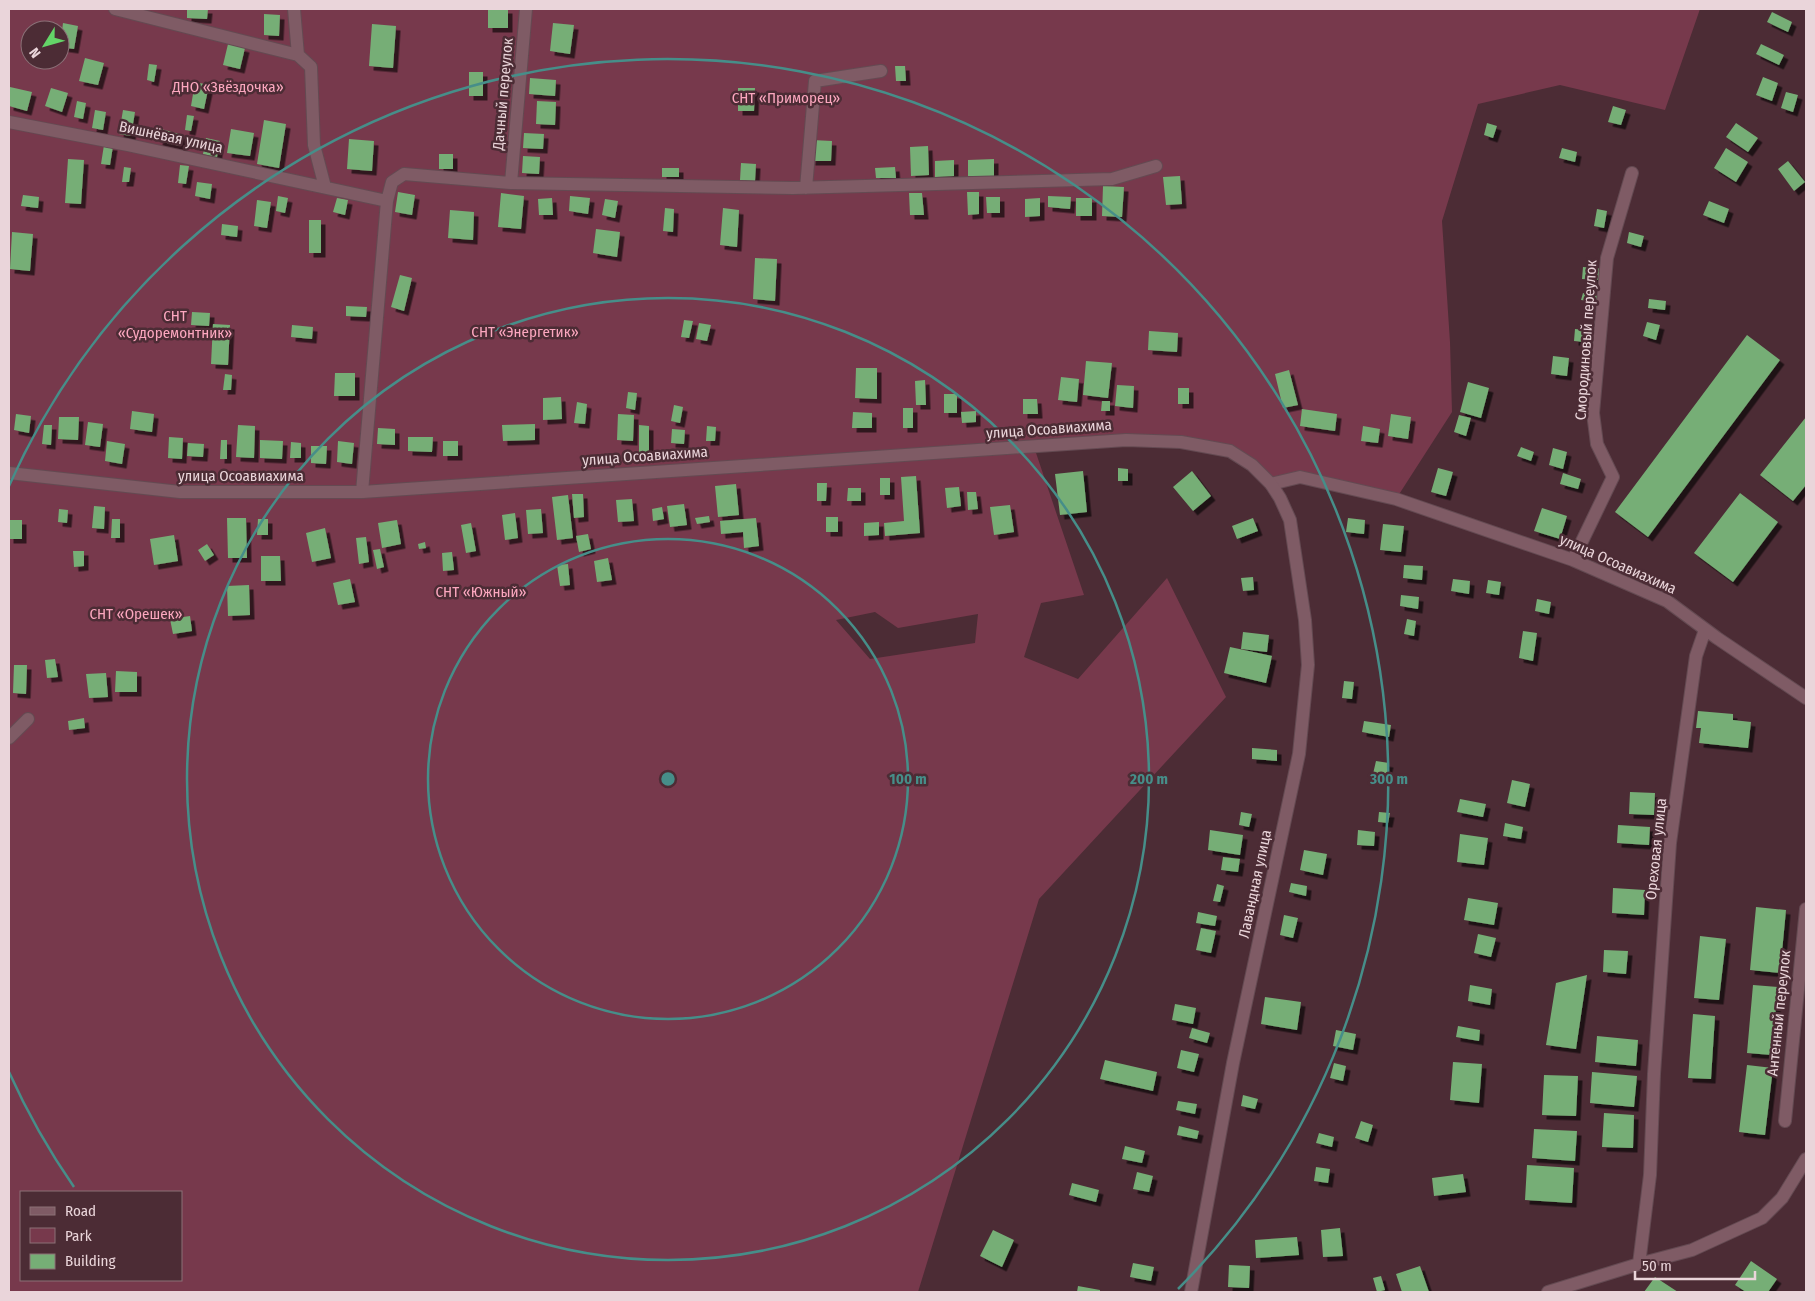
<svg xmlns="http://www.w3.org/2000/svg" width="1815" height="1301" font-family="'Fira Sans Condensed',sans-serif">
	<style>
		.green { fill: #77394c; fill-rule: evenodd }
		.building { fill: #76ae76; filter: url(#shadow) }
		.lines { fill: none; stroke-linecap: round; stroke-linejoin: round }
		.street-casing { stroke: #644a52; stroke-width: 14 }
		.secondary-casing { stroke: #644a52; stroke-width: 14 }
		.street { stroke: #7f5b65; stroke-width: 12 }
		.secondary { stroke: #7f5b65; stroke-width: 12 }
		.ring { fill: none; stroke: #468e89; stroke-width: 2.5 }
		.labels { text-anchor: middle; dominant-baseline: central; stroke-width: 5; stroke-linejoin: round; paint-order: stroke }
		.park-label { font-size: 15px; fill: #fca7bf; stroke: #4c2c35 }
		.street-label { font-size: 15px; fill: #ead5da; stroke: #4c2c35 }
		.centre { fill: #468e89; stroke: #4c2c35; stroke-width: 2.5 }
		.ring-label { font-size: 15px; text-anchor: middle; font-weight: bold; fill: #468e89; stroke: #4c2c35; stroke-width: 5; stroke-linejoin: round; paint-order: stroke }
	</style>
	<defs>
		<filter id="shadow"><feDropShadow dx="4.5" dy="4.5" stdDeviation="0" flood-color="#0009"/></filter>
	</defs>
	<rect width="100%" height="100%" fill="#4c2c35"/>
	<!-- green -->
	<path class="green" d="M9,9H1700L1665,110L1560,85L1478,104L1442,221L1450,342L1452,412L1396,499L1300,477L1271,484L1231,451L1181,442L1034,447L1084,595L1041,603L1024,657L1078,679L1167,578L1226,697L1039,899L918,1292H9ZM30,30H60V60H30ZM875,612L898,628L978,614L975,643L870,659L836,620ZM21,1192H181V1280H21Z"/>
	<!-- building -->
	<path class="building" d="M187,9H208L207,19L187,18Z
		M488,9H508V28H488Z
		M1772,12L1792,22L1788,32L1767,22Z
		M264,14L280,15L279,36L264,35Z
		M63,23L78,26L74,49L60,47Z
		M553,23L574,25L570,54L550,51Z
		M372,24L396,26L393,68L369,66Z
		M228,44L245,48L240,69L223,65Z
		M1761,44L1784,55L1779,65L1756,54Z
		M85,58L104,63L98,85L79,81Z
		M149,64L157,65L154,82L147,80Z
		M895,66H905L906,81H896Z
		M469,72H483V96H469Z
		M1763,77L1778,83L1772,101L1756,95Z
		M530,78L556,80L555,96L529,94Z
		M195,82L209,85L204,109L191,106Z
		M10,87L32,92L27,111L9,106Z
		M51,88L68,93L62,112L45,106Z
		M738,88H755L754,111H738Z
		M1786,92L1798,95L1793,112L1781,108Z
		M77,101L86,103L83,119L74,117Z
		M537,101L556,102L555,125L536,124Z
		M1613,106L1626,110L1621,125L1608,122Z
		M95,110L106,112L103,130L92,128Z
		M123,110L135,112L131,136L119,134Z
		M187,115L194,116L191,131L185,130Z
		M264,120L286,124L279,168L257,164Z
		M1487,123L1497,126L1493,138L1484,135Z
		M1736,123L1758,138L1748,152L1726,137Z
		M161,129L183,135L180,146L158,141Z
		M231,129L254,133L250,156L227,153Z
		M524,133L544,134L543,149L523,148Z
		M206,138L220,141L217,157L203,154Z
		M349,139L374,141L372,171L347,169Z
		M812,140L832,141L831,161H811Z
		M104,145L113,146L110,165L101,164Z
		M928,146L929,175L911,176L910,147Z
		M1562,148L1577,152L1575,162L1559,158Z
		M1726,148L1748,162L1736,182L1714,168Z
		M439,154H453V169H439Z
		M523,156L540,157L539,174L522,173Z
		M68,159L84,160L81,204L65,203Z
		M994,159V176H968V160Z
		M954,160V176L935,177V161Z
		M1788,161L1805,182L1794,191L1778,169Z
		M741,163L756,164L755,181L740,180Z
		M180,165L189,166L186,184L178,183Z
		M124,167L131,168L129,182H122Z
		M895,167L896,178H876L875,168Z
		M662,168H679V177H662Z
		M1180,176L1182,204L1166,205L1163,177Z
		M197,182L212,184L210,199L195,196Z
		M1103,186L1124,187L1122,217L1102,216Z
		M398,192L415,195L412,215L395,212Z
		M967,192H979V214L968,215Z
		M501,193L524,196L521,229L498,227Z
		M909,193H922L924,215H910Z
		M23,195L39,197L38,208L21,206Z
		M278,196L288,198L285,213L276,211Z
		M570,196L590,198L588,214L569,211Z
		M1048,196L1071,197L1070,209L1048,207Z
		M986,197H1000V213H987Z
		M337,198L348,200L345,215L333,212Z
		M552,198L553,215H539L538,199Z
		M1040,198V216L1025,217V199Z
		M1076,198H1092V216H1076Z
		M605,199L618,201L615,218L602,215Z
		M257,200L271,202L267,228L254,226Z
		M1709,201L1729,209L1724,223L1703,215Z
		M665,208L674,209L673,232L663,231Z
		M723,208L739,210L737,247L720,245Z
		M1597,209L1607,211L1604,228L1594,226Z
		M450,210L474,212L473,240L448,238Z
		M309,220H321V253H309Z
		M222,224L238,226L237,237L221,235Z
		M596,229L620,232L617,257L593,253Z
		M12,232L33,234L30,271L10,269Z
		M1629,232L1644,236L1641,247L1627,243Z
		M755,258L777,259L775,301L753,299Z
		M1583,267L1603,269L1602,280L1582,279Z
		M400,275L412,278L404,311L391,307Z
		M1583,293L1598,296L1597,302L1581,300Z
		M1649,299L1666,301L1665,310L1648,308Z
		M346,306L367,307L366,317L346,316Z
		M192,312L210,313L209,326L191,325Z
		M684,320L693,321L689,338L681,337Z
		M1647,322L1660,325L1656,340L1643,336Z
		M699,323L711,325L707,341L696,339Z
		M213,324L230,325L228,365L211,364Z
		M292,325L313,327L312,339L291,337Z
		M1575,329L1595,331L1594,343L1574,341Z
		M1149,331L1178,333L1177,352L1148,350Z
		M1747,335L1780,360L1648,537L1615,512Z
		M1553,356L1569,358L1567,376L1551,374Z
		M1086,361L1112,363L1108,398L1083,395Z
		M856,368H877V399L855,398Z
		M1289,370L1298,405L1283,408L1275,374Z
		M335,373H355V396H334Z
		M225,374L232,375L231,390H223Z
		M1061,377L1079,379L1077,402L1058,400Z
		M925,380L926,405H916L915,381Z
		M1468,382L1489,388L1481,418L1460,412Z
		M1117,385L1134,386L1133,408L1115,406Z
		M1178,388H1189V404H1178Z
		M628,392L637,393L635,410L626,408Z
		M944,394H957V413H944Z
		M561,397L562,419L543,420V398Z
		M1023,399H1037L1038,414H1023Z
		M1102,401H1110V411H1101Z
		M577,402L587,404L585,424L574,423Z
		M674,405L683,407L680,423L671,421Z
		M903,408H913V428H903Z
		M1302,409L1337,414L1335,431L1300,426Z
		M132,411L154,414L152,432L130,429Z
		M976,411V422L962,423L961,412Z
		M853,412L872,413V428H852Z
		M16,414L31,416L29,433L14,430Z
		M618,414L634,415L633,441L617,440Z
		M1391,414L1411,417L1408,439L1388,436Z
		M1459,415L1471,418L1466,436L1454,432Z
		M59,417H79L78,440L58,439Z
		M1806,417V485L1793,501L1760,475Z
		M88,422L103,424L100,447L85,445Z
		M535,424V440L503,441L502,425Z
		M44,425H52L51,445L42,444Z
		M238,425L255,426L254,458L236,457Z
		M639,425L649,426V452H639Z
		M707,426L716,427L715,441H706Z
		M1363,426L1380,429L1378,443L1361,441Z
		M378,428L395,429V445L377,444Z
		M672,429L685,430L684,444L671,443Z
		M169,437L183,438L182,459L168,458Z
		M408,437H433L432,452L408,451Z
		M221,440H227V459H220Z
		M260,440L283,441L282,459L260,458Z
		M107,441L125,444L122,464L105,461Z
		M338,441L354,443L352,464L337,462Z
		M443,441H458V456H443Z
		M291,442L301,443V458H290Z
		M188,443L204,444L203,457L187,456Z
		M311,446H327L326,464L311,463Z
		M1521,447L1534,452L1531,461L1517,456Z
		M1553,448L1567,452L1563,469L1549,465Z
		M1118,468L1128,469V481H1118Z
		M1438,468L1453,472L1446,496L1431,492Z
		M1083,471L1087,512L1060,515L1055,474Z
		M1192,471L1211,496L1193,511L1173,487Z
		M1563,473L1581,479L1578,489L1560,484Z
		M916,476L920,533L885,536L884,523L904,521L901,477Z
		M880,478H890V495H880Z
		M817,483H827L826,501H817Z
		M736,484L739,515L718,517L715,486Z
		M959,487L961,506L947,508L945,488Z
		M848,488H861V501H847Z
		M967,492H976L978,509L968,510Z
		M1740,493L1778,522L1733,582L1694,553Z
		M572,494H583L584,517L574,518Z
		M568,495L573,538L557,540L552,497Z
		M632,499L634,521L618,522L616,500Z
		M684,504L687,525L670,527L667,506Z
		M1010,505L1014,532L994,535L990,507Z
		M94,506L105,507L104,529L92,528Z
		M662,507L664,519L653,521L652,509Z
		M1542,508L1567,516L1560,539L1534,531Z
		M59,509L68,510L67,523L58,522Z
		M541,509L543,533L528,534L526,510Z
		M515,513L518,538L505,540L502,515Z
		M709,516L710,522L697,524L695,518Z
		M826,517H838V532H826Z
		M227,518H246L247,558H228Z
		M756,518L759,546L744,548L743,532L721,534L720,521Z
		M1253,518L1258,531L1237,539L1232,526Z
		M1348,518L1365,520L1364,534L1346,532Z
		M112,519H120V538H111Z
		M258,519H268V535H257Z
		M9,520H22V539H9Z
		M397,520L401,544L382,548L378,523Z
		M879,522V535L864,536V523Z
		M471,523L476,551L466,553L461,525Z
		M1383,524L1404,526L1401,552L1380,550Z
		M325,528L331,558L312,562L306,533Z
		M588,534L591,549L579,552L576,536Z
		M174,535L178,561L154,565L150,539Z
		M366,537L369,562L359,564L356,538Z
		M425,542L426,548L419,549L418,544Z
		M207,544L214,555L205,561L198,550Z
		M380,549L384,567L377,569L373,550Z
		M73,551H84V566L74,567Z
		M452,552L454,570L443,571L442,553Z
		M261,556H280L281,581H261Z
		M608,558L612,580L597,582L594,561Z
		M568,564L570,585L560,586L557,565Z
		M1404,565L1423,566L1422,580L1403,578Z
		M1253,577L1254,590L1243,591L1241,578Z
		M350,579L355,602L338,605L333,583Z
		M1453,579L1470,581L1469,594L1451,591Z
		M1488,580L1501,582L1499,595L1486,593Z
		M249,585L250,615L228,616L227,586Z
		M1401,595L1419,597L1418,609L1400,606Z
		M1537,599L1551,602L1549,614L1535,611Z
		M190,616L192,631L173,634L170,619Z
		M1407,619L1416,621L1414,636L1404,634Z
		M1523,631L1537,633L1533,661L1519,658Z
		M1243,632L1269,635L1267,652L1241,649Z
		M1230,647L1272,656L1266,683L1224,673Z
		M55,659L58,677L47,678L45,660Z
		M14,665H27L26,694L13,693Z
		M116,671L137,672V692H115Z
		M106,673L108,697L89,698L86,674Z
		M1344,681L1354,682L1352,699L1342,698Z
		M1698,711L1733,714V720L1751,722L1748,748L1699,743L1701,728H1696Z
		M84,718L85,728L69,730L68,721Z
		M1364,721L1391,725L1389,737L1362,732Z
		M1252,748L1277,750V761L1252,759Z
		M1376,761L1389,763L1386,776L1373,774Z
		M1512,780L1530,784L1525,807L1507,803Z
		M1630,792L1655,793L1654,815L1629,814Z
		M1460,799L1486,804L1483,817L1457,812Z
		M1241,812L1252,814L1249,827L1239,825Z
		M1379,812L1390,813L1388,823L1378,822Z
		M1505,823L1523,827L1521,839L1503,836Z
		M1618,825L1650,827L1649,845L1617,843Z
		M1210,830L1243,835L1240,855L1208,850Z
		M1358,830L1375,832L1374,846L1357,845Z
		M1460,834L1488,838L1484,865L1457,862Z
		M1304,850L1327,854L1323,875L1300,870Z
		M1223,857L1240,859L1238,872L1221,870Z
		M1291,883L1307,886L1306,896L1289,892Z
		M1217,884L1224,886L1220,902L1213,901Z
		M1613,888L1645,890L1644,915L1612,913Z
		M1468,898L1498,903L1494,925L1464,920Z
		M1756,907L1786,910L1780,973L1750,970Z
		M1198,912L1217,916L1215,926L1196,923Z
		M1284,915L1298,918L1293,938L1280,935Z
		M1201,928L1216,931L1211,953L1196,950Z
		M1478,934L1496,938L1491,957L1474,953Z
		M1700,936L1726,939L1719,1000L1694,998Z
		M1604,950L1628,951L1626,974L1603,972Z
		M1587,975L1576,1049L1546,1045L1556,983Z
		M1470,985L1492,989L1490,1005L1468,1001Z
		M1753,985L1778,987L1772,1055L1747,1053Z
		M1265,997L1301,1002L1297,1030L1261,1024Z
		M1175,1004L1196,1008L1193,1024L1172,1020Z
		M1693,1014L1715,1016L1711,1079L1688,1078Z
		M1458,1026L1480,1030L1479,1041L1456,1037Z
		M1192,1028L1210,1033L1207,1043L1189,1038Z
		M1336,1030L1356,1034L1353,1050L1333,1046Z
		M1597,1036L1638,1040L1636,1066L1595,1062Z
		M1181,1050L1199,1054L1194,1072L1177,1068Z
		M1105,1060L1157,1072L1153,1091L1100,1079Z
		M1453,1062L1482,1064L1479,1103L1450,1100Z
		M1334,1063L1346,1066L1343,1081L1330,1078Z
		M1747,1065L1773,1068L1765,1135L1739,1132Z
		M1592,1072L1637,1076L1634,1107L1590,1103Z
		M1544,1075L1578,1076L1576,1116L1542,1115Z
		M1243,1095L1258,1099L1255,1109L1241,1106Z
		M1178,1101L1197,1104L1195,1114L1176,1110Z
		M1604,1113L1634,1115L1633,1148L1602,1147Z
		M1361,1121L1373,1125L1368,1142L1355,1138Z
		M1179,1126L1199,1131L1197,1139L1177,1135Z
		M1534,1129L1577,1131L1575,1161L1532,1158Z
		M1319,1133L1334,1137L1332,1147L1316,1143Z
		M1125,1146L1145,1151L1142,1163L1122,1159Z
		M1527,1165L1574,1168L1572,1203L1525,1200Z
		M1316,1167L1330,1169L1328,1183L1314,1181Z
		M1137,1172L1153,1176L1149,1192L1133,1189Z
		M1463,1174L1466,1192L1434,1196L1432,1178Z
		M1072,1183L1099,1190L1096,1202L1069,1195Z
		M1340,1228L1343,1256L1323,1257L1321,1230Z
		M993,1230L1014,1240L1002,1267L980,1256Z
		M1297,1237L1299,1255L1256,1258L1255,1240Z
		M1751,1261L1777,1279L1768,1292H1746L1735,1285Z
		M1133,1263L1154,1267L1151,1281L1130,1277Z
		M1229,1265L1250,1266L1249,1288L1228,1287Z
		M1420,1266L1429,1292H1402L1396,1274Z
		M1381,1276L1385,1290L1377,1292L1373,1278Z
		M1655,1277L1678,1292H1644Z
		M1078,1286L1100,1290V1292H1077Z"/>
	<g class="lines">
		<defs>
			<path id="street" d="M115,9L298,55
				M294,9L298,55L311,67L314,145L325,187
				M9,122L128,145L387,201
				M511,183L526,9
				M806,188L815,81L881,71
				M1271,484L1300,477L1396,499L1573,560L1667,601L1717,638L1806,698
				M362,492L387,201L392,182L404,174L511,183L793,188L1112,179L1156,166
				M1573,560L1613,477L1597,444L1593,413L1607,258L1632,173
				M9,738L28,719
				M1785,1121L1806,909
				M1639,1264L1692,1250L1762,1218L1782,1198L1806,1159
				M1548,1292L1639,1264L1650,1175L1654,1074L1670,843L1696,656L1705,630"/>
			<path id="secondary" d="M9,473L180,492H362L1126,440L1181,442L1230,451L1252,465L1271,484L1280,498L1290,520L1305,620L1308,665L1299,754L1233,1063L1191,1292"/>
		</defs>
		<!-- street casing -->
		<use href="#street" class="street-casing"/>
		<!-- secondary casing -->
		<use href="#secondary" class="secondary-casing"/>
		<!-- street -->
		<use href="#street" class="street"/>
		<!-- secondary -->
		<use href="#secondary" class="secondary"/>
	</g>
	<!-- distance rings -->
	<g class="ring">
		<circle cx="668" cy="779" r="240"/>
		<circle cx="668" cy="779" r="481"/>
		<path d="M74 1187A721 721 0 0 1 9 1072M9 486A721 721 0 1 1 1178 1289"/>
	</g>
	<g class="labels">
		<!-- park labels -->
		<g class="park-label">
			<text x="228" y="87">ДНО «Звёздочка»</text>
			<text x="786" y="98">СНТ «Приморец»</text>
			<text x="175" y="316">СНТ<tspan x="175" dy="17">«Судоремонтник»</tspan></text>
			<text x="525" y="332">СНТ «Энергетик»</text>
			<text x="481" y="592">СНТ «Южный»</text>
			<text x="136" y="614">СНТ «Орешек»</text>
		</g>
		<!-- street labels -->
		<g class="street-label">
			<text transform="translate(503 94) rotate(-85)">Дачный переулок</text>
			<text transform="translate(171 137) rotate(12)">Вишнёвая улица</text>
			<text transform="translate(1586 340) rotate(-86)">Смородиновый переулок</text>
			<text transform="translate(1049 429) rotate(-4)">улица Осоавиахима</text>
			<text transform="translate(645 456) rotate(-4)">улица Осоавиахима</text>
			<text x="241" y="476">улица Осоавиахима</text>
			<text transform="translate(1618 564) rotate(24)">улица Осоавиахима</text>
			<text transform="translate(1656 849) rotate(-84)">Ореховая улица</text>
			<text transform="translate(1255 884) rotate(-78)">Лавандная улица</text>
			<text transform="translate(1779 1013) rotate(-84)">Антенный переулок</text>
		</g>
	</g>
	<circle cx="668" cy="779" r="8" class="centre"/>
	<g class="ring-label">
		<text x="908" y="784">100 m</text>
		<text x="1149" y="784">200 m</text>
		<text x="1389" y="784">300 m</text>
	</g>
	<!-- border -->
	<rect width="1815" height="1301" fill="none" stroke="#ead5da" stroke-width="20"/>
	<!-- legend -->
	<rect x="20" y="1191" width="162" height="90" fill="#4c2c35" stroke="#8b7077"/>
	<rect x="30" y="1207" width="25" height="8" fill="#7f5b65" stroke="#8b7077"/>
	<text x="65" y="1216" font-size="15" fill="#ead5da">Road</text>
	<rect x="30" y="1228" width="25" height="15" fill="#77394c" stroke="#8b7077"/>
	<text x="65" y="1241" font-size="15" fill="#ead5da">Park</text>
	<rect x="30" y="1254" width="25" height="15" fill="#76ae76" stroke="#8b7077"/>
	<text x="65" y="1266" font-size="15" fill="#ead5da">Building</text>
	<!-- north arrow -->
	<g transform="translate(45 45) rotate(233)"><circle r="24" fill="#4c2c35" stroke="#8b7077"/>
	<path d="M0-4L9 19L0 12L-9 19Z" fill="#64d468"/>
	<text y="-8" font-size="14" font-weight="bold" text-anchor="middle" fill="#ead5da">N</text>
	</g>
	<!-- scale -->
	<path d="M1635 1271v8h120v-8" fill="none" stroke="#ead5da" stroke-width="2.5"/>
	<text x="1642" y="1271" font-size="15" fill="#ead5da" stroke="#4c2c35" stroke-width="4" paint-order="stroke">50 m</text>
</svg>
